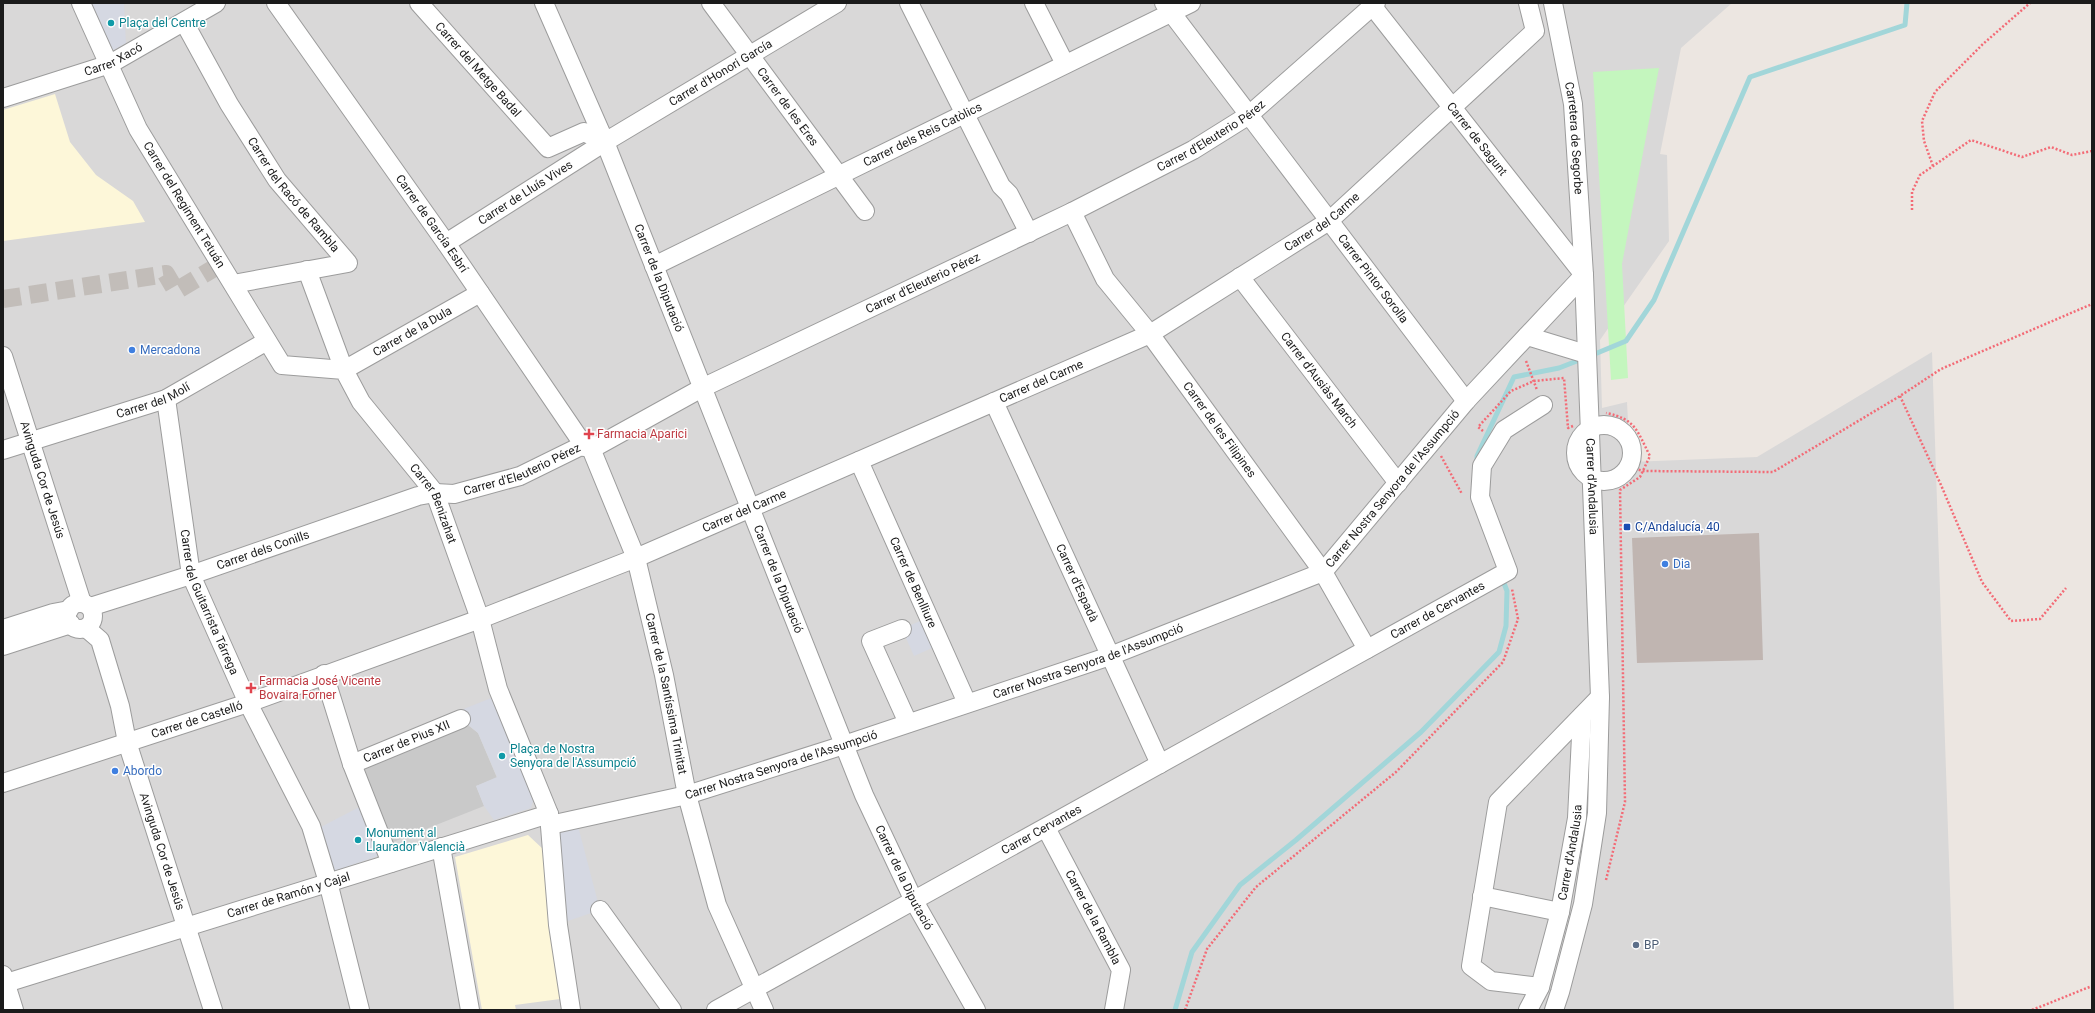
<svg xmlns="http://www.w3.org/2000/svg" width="2095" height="1013" font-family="Roboto,sans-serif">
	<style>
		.residential { fill: #d9d8d8 }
		.education { fill: #fdf7d9 }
		.religious { fill: #c9c9c9 }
		.park { fill: #c4f6be }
		.plaza { fill: #d5d8e2 }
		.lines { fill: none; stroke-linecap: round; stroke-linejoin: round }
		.stream { stroke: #a2d6d9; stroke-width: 5 }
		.building { fill: #c0b5b1 }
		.minor-tunnel { stroke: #c2bdb9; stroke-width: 18; stroke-dasharray: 18 9; stroke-linecap: butt }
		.minor-casing { stroke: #9c9c9c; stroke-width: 20 }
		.path { stroke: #f36b76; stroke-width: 2.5; stroke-dasharray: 2 2; stroke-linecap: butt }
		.minor { stroke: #fff; stroke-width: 18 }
		.culture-dot { fill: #0f9aa8; stroke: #fff; stroke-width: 1.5 }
		.shop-dot { fill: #3f7fe0; stroke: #fff; stroke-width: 1.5 }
		.health-dot { fill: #e0444e; stroke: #fff; stroke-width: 1.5 }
		.transit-dot { fill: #1a4fb4; stroke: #fff; stroke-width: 1.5 }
		.service-dot { fill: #5c6f8a; stroke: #fff; stroke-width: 1.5 }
		.labels { text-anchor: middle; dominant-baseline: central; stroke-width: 3; stroke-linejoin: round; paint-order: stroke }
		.culture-label { font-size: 12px; fill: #0d838f; stroke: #fff; text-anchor: start }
		.street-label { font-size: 12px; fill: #1b1b1b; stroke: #fff }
		.shop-label { font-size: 12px; fill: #366cbe; stroke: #fff; text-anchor: start }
		.health-label { font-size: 12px; fill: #be3a42; stroke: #fff; text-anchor: start }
		.transit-label { font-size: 12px; fill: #164399; stroke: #fff; text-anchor: start }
		.service-label { font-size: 12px; fill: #4e5e75; stroke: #fff; text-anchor: start }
	</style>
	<rect width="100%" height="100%" fill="#ece6e1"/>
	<!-- residential -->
	<path class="residential" d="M3,3H1732L1681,48L1660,154L1667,155L1669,241L1600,340L1602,408L1627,402L1630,462L1757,457L1932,352L1954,1010H3Z"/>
	<!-- education -->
	<path class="education" d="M55,94L70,142L96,175L133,201L145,222L3,241V110Z
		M528,835L544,850L560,999L515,1005L516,1010H482L455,857Z"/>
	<!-- religious -->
	<path class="religious" d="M469,726L478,733L497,778L476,786L484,806L388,844L358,771Z"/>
	<!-- park -->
	<path class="park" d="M1659,68L1622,264L1628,378L1611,380L1593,72Z"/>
	<!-- plaza -->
	<path class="plaza" d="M88,3H124L126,43L110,52Z
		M929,617L941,644L914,656L902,629Z
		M491,698L534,798L531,808L494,820L484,806L476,786L497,777L478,733L461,719L456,712Z
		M367,803L387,853L334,871L319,828Z
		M578,826L600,910L562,923L555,830Z"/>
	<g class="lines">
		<!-- stream -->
		<path class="stream" d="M1590,356L1626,341L1654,300L1750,77L1905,25L1907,3
			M1477,464V456L1514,377L1559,368L1582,359
			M1175,1010L1192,952L1240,885L1296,840L1421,732L1499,652L1506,626L1507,591L1502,578"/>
	</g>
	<!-- building -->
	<path class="building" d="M1759,533L1763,660L1637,663L1632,538Z"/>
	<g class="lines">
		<!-- minor-tunnel -->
		<path class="minor-tunnel" d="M3,299L166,274L176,291L221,264"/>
		<defs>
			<g id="minor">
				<path id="s1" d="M81,3L138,129L282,365L344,370L361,402L435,493L480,619L498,689L549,814L558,925L571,1010"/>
				<path id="s2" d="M276,3L446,243L585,447"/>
				<path id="s3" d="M419,3L548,148L584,132L605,142"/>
				<path id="s4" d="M544,3L605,142L864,795L914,901L976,1010"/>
				<path id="s5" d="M711,3L865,211"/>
				<path d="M909,3L1001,186L1009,194L1029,233"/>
				<path d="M1034,3L1065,64"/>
				<path id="s6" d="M1164,3L1466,401"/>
				<path id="s7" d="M1370,3L1584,275"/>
				<path id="s8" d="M1553,3L1573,104L1584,275L1600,697L1597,813L1583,904L1560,992L1554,1010"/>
				<path id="s9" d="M184,22L229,104L277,180L348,263L233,284"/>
				<path id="s10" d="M3,98L110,64L216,3"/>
				<path id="s11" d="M1072,212L1105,279L1150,334L1323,572L1367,649"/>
				<path id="s12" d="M446,243L605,142L837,3"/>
				<path id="s13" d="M654,266L1191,3"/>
				<path id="s14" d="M307,270L344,370L480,293"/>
				<path id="s15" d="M1240,277L1398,483"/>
				<path d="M1527,336L1586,354"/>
				<path id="s16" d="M3,356L82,603"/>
				<path id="s17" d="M166,399L191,575L248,703L311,826L328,882L360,1010"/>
				<path id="s18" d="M994,402L1160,764"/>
				<circle cx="1604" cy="453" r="28"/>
				<path id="s19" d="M590,446L636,558L664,675L687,795L717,905L764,1010"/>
				<path id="s20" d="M3,450L166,399L267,341"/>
				<path id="s21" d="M859,461L967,703"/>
				<circle cx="80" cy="616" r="13"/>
				<path id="s22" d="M90,607L191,575L418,496L435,493L454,494L520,476L579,447L599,445L702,388L1072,212L1193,150L1249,115L1376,3"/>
				<path id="s23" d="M86,628L100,640L120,706L127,742L213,1010"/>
				<path d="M3,629L53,613L69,610"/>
				<path d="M902,629L871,641L908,723"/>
				<path d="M3,646L71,624"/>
				<path d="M324,674L352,764L391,863"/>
				<path id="s24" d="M352,764L461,719"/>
				<path id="s25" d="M3,783L248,703L480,619L636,558L1150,334L1329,221L1535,31L1528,3"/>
				<path id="s26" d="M550,825L687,795L844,745L1110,656L1323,572L1466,401L1584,275"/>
				<path id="s27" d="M1046,828L1121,970L1114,1010"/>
				<path d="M441,847L470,1010"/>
				<path d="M1482,896L1560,912"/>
				<path d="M600,910L672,1010"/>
				<path d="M3,975L14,1010"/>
				<path id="s28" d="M3,984L549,814"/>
				<path d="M1540,987L1491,981L1471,966L1498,802L1600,697"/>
				<path id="s29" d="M716,1010L1508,571L1480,497L1482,466L1504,430L1543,405"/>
				<path id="s30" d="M1528,1010L1540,987L1560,912L1577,818L1582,716"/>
			</g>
		</defs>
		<!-- minor casing -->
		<use href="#minor" class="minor-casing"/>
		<!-- path -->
		<path class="path" d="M1933,166L1924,141L1922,121L1935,92L1983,44L2030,3
			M1912,210V192L1920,175L1971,140L2022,157L2051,147L2072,155L2092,151
			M1526,361L1537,390
			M1900,396L1941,485L1982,582L2011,621L2040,619L2066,588
			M1483,431L1478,427L1511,391L1534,381L1564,378L1568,428L1573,426
			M1441,456L1462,494
			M1627,467L1644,471L1773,472L1900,396L1941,369L2092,304
			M1606,880L1625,802L1620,490L1640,477L1650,456C1637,431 1636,419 1606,413
			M1185,1010L1207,949L1256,887L1396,772L1503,662L1518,619L1512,589
			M2032,1010L2092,986"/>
		<!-- minor -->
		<use href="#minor" class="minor"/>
	</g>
	<!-- markers -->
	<g class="culture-dot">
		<circle cx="111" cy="23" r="4"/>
		<circle cx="502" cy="756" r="4"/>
		<circle cx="358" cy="840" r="4"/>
	</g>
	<g class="shop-dot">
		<circle cx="132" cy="350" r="4"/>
		<circle cx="1665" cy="564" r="4"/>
		<circle cx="115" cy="771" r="4"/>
	</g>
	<g class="health-dot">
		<path d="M587 428h4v4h4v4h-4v4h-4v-4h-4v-4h4z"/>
		<path d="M249 682h4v4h4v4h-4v4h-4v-4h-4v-4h4z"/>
	</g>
	<rect class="transit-dot" x="1623" y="523" width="8" height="8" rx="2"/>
	<circle class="service-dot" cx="1636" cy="945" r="4"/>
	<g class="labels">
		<!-- culture labels -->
		<g class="culture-label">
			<text x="119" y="23">Plaça del Centre</text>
			<text x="510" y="749">Plaça de Nostra<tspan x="510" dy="14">Senyora de l'Assumpció</tspan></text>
			<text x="366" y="833">Monument al<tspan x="366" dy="14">Llaurador Valencià</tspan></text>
		</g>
		<!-- street labels -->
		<g class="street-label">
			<text stroke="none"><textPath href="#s10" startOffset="117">Carrer Xacó</textPath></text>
			<text stroke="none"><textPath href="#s3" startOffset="89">Carrer del Metge Badal</textPath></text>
			<text stroke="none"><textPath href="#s12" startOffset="323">Carrer d'Honori García</textPath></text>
			<text stroke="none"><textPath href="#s5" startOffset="129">Carrer de les Eres</textPath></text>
			<text stroke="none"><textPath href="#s13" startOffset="299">Carrer dels Reis Catòlics</textPath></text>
			<text stroke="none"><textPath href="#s22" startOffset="1223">Carrer d'Eleuterio Pérez</textPath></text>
			<text stroke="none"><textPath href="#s8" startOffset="137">Carretera de Segorbe</textPath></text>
			<text stroke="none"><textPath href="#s7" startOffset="173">Carrer de Sagunt</textPath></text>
			<text stroke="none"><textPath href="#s12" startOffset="94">Carrer de Lluís Vives</textPath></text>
			<text stroke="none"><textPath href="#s9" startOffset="205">Carrer del Racó de Rambla</textPath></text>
			<text stroke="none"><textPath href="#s1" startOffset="227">Carrer del Regiment Tetuán</textPath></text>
			<text stroke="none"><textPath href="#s25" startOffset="1438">Carrer del Carme</textPath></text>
			<text stroke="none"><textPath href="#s2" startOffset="270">Carrer de García Esbrí</textPath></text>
			<text stroke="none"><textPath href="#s4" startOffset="298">Carrer de la Diputació</textPath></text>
			<text stroke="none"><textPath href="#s6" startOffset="346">Carrer Pintor Sorolla</textPath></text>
			<text stroke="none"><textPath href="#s22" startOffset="899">Carrer d'Eleuterio Pérez</textPath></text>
			<text stroke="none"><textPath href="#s14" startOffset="185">Carrer de la Dula</textPath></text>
			<text stroke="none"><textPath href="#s15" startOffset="130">Carrer d'Ausiàs March</textPath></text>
			<text stroke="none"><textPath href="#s25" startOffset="1114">Carrer del Carme</textPath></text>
			<text stroke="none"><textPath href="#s20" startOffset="158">Carrer del Molí</textPath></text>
			<text stroke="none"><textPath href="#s11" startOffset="264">Carrer de les Filipines</textPath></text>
			<text stroke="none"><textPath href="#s22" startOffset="455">Carrer d'Eleuterio Pérez</textPath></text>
			<text stroke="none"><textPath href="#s16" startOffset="130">Avinguda Cor de Jesús</textPath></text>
			<text stroke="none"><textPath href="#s8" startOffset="486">Carrer d'Andalusia</textPath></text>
			<text stroke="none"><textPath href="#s26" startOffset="923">Carrer Nostra Senyora de l'Assumpció</textPath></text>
			<text stroke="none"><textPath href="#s1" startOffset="639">Carrer Benizahat</textPath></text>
			<text stroke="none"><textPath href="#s25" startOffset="790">Carrer del Carme</textPath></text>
			<text stroke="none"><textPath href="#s22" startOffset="182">Carrer dels Conills</textPath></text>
			<text stroke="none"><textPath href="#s4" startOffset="622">Carrer de la Diputació</textPath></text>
			<text stroke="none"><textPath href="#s21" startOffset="133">Carrer de Benlliure</textPath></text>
			<text stroke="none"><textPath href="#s18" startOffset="199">Carrer d'Espadà</textPath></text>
			<text stroke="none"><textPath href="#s17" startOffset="209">Carrer del Guitarrista Tárrega</textPath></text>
			<text stroke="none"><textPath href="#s29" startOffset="825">Carrer de Cervantes</textPath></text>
			<text stroke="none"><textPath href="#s26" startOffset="563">Carrer Nostra Senyora de l'Assumpció</textPath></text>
			<text stroke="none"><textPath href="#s19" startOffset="260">Carrer de la Santíssima Trinitat</textPath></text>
			<text stroke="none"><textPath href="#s25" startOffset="204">Carrer de Castelló</textPath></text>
			<text stroke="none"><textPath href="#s24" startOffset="59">Carrer de Pius XII</textPath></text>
			<text stroke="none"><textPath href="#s26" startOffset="239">Carrer Nostra Senyora de l'Assumpció</textPath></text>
			<text stroke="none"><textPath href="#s29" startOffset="372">Carrer Cervantes</textPath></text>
			<text stroke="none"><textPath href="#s23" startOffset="239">Avinguda Cor de Jesús</textPath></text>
			<text stroke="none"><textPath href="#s30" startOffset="164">Carrer d'Andalusia</textPath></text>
			<text stroke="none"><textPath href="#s4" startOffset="946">Carrer de la Diputació</textPath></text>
			<text stroke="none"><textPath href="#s28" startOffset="299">Carrer de Ramón y Cajal</textPath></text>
			<text stroke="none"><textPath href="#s27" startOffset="101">Carrer de la Rambla</textPath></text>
		</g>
		<!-- shop labels -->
		<g class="shop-label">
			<text x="140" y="350">Mercadona</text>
			<text x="1673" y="564">Dia</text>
			<text x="123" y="771">Abordo</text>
		</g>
		<!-- health labels -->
		<g class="health-label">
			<text x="597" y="434">Farmacia Aparici</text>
			<text x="259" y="681">Farmacia José Vicente<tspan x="259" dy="14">Bovaira Forner</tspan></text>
		</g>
		<!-- transit labels -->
		<g class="transit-label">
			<text x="1635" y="527">C/Andalucía, 40</text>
		</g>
		<!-- service labels -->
		<g class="service-label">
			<text x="1644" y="945">BP</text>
		</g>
	</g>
	<!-- border -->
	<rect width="2095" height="1013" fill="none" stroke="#1b1b1b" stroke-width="8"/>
</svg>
